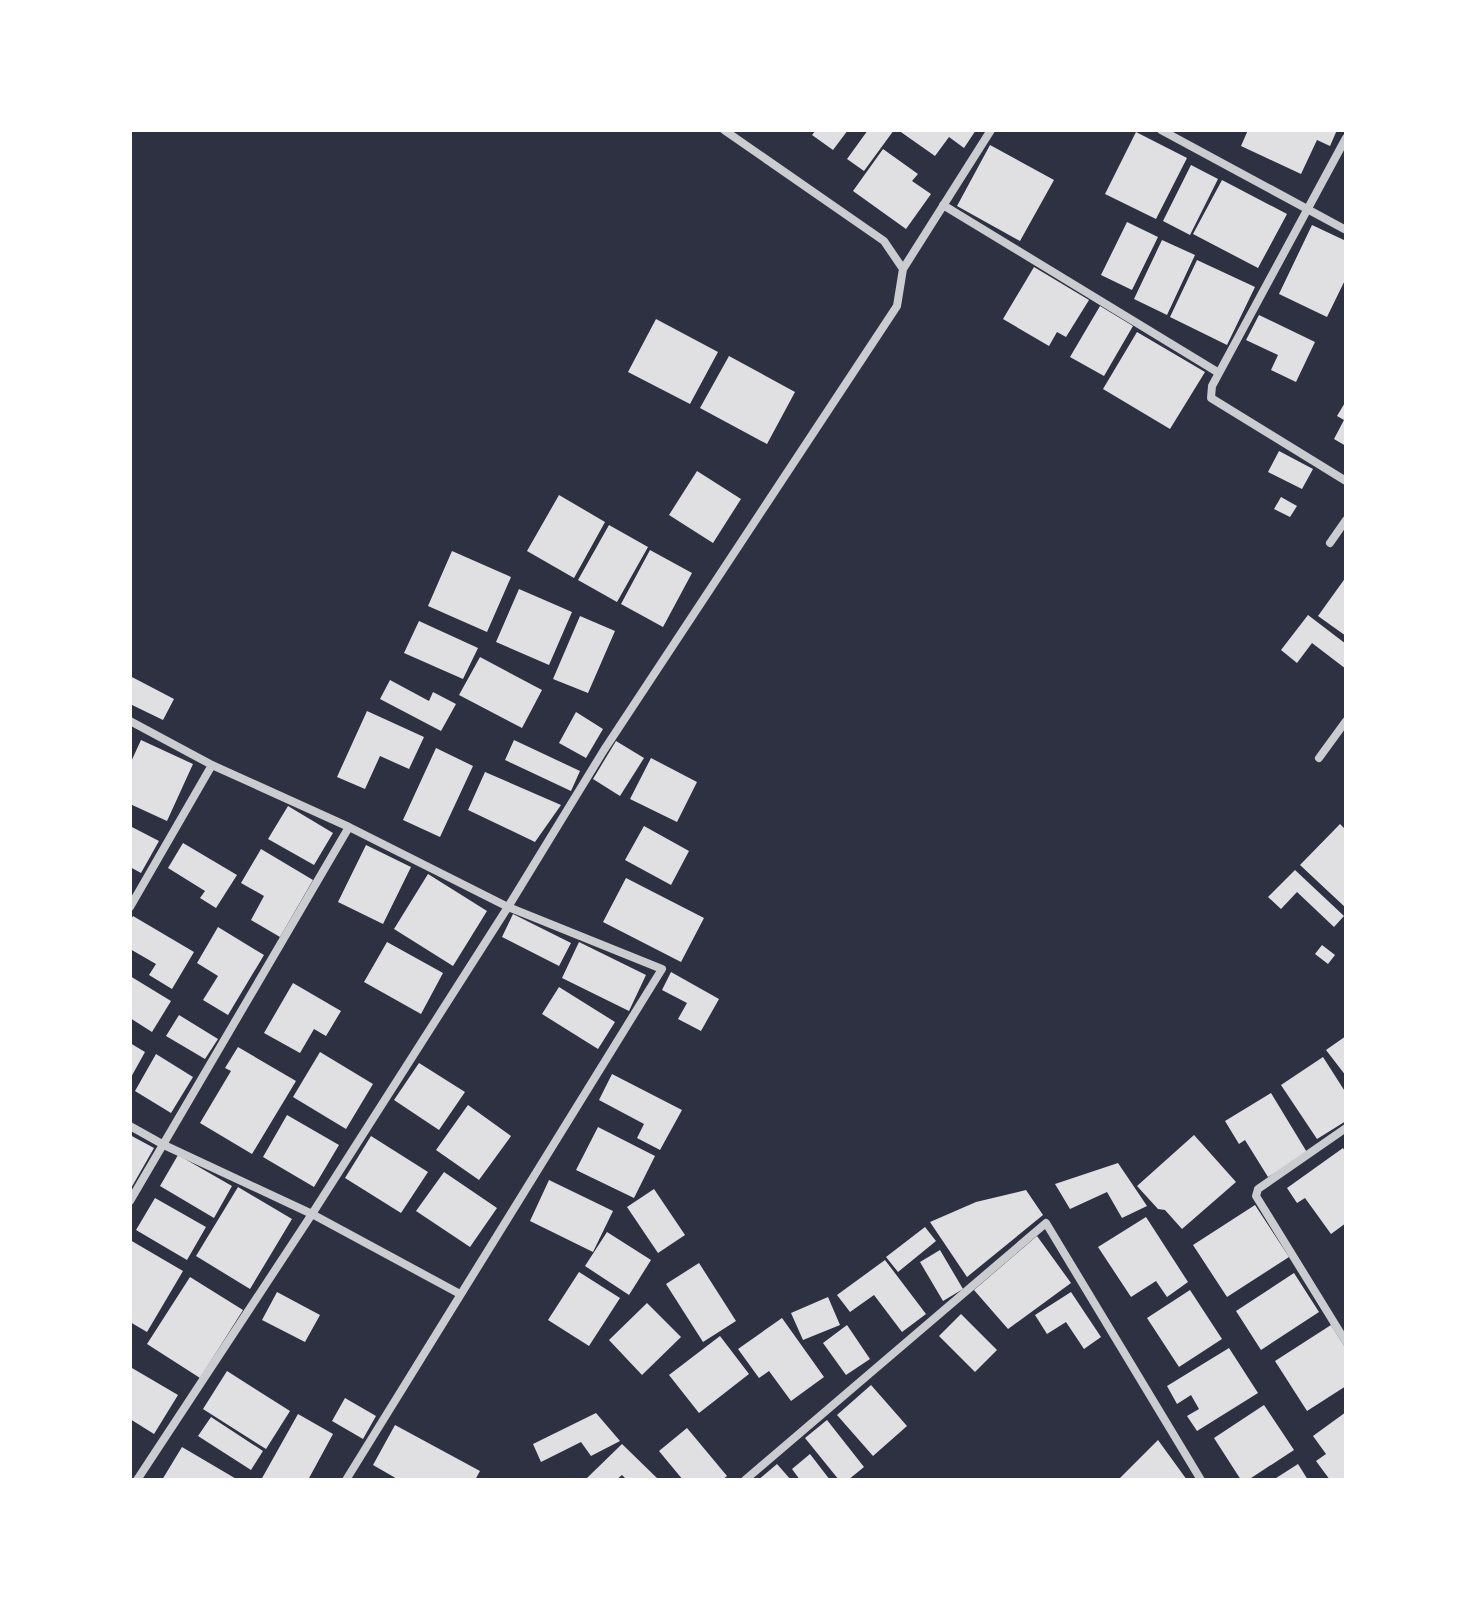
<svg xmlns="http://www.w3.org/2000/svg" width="1476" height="1610" font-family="Barlow,sans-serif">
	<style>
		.building { fill: #e0e0e3 }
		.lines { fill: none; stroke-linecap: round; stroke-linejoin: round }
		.minor { stroke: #caccd0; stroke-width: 8 }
	</style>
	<rect width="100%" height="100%" fill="#2d3142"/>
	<!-- building -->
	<path class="building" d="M816,130H848L833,150L812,135Z
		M868,130H894L864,171L847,159Z
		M898,130H976L964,148L949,137L935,156Z
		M1248,130H1337L1330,146L1317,140L1301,174L1241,146Z
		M1136,132L1187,158L1156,219L1105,194Z
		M990,145L1054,180L1020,241L957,206Z
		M883,149L918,174L912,181L931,194L906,229L853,191Z
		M1191,165L1218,179L1190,235L1163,221Z
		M1222,180L1287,214L1258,268L1193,234Z
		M1127,222L1158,237L1132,290L1101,275Z
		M1312,225L1346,241V278L1327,317L1279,294Z
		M1162,240L1195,255L1167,315L1134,299Z
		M1197,260L1255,287L1227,345L1170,317Z
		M1034,267L1089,300L1066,337L1057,332L1049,346L1003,319Z
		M1100,306L1133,326L1104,376L1070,357Z
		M1259,315L1315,342L1296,382L1271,370L1278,355L1246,340Z
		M656,319L718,352L690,404L628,372Z
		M1137,332L1205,372L1170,429L1103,389Z
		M729,356L795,392L767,444L700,408Z
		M1346,401V446L1334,439L1344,420L1337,416Z
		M1279,451L1313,469L1302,489L1268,472Z
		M697,471L741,499L713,543L669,515Z
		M559,495L605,522L574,578L527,551Z
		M1281,497L1297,506L1290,517L1274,509Z
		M609,525L648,547L617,602L578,580Z
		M650,550L692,573L663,627L621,604Z
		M452,551L511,577L487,632L428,606Z
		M1346,577V636L1318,616Z
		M519,589L572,612L549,665L496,642Z
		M1308,615L1346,644V669L1312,643L1297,663L1281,650Z
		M580,616L615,631L588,693L553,679Z
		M419,621L478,648L463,679L404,653Z
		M480,657L542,690L522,728L459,695Z
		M130,676L174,699L163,720L130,704Z
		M390,680L429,701L433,692L456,704L441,731L380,699Z
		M367,711L424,737L409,769L380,756L365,789L337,777Z
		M576,712L603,729L586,758L559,743Z
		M141,740L193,764L167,821L130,804V764Z
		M514,740L580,771L571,791L505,760Z
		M616,741L644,758L620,796L593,779Z
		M436,748L473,766L440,837L403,820Z
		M651,758L697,782L677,822L630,799Z
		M485,772L561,805L535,842L468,810Z
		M288,806L333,833L314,865L268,839Z
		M1340,824L1346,830V908L1300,865Z
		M130,826L159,841L141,873L130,867Z
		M644,826L689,851L671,885L625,860Z
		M183,843L237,875L216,908L200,898L205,891L168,868Z
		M366,845L411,867L383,924L338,902Z
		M261,849L313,880L280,937L251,920L264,896L241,883Z
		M1295,870L1344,916L1334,927L1297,892L1281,909L1268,897Z
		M428,874L487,911L453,966L394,929Z
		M626,878L704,918L681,962L603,922Z
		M513,914L571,943L559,966L502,937Z
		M133,916L194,952L172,989L149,975L156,964L130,949V921Z
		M218,927L264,955L228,1015L203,1000L218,976L197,963Z
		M387,942L443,973L421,1014L364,982Z
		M579,942L646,975L629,1011L562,978Z
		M1322,945L1335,955L1328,964L1315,954Z
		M671,972L719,999L701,1031L678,1019L687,1003L662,990Z
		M130,976L171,1001L152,1032L130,1018Z
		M293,983L341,1011L326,1036L314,1029L300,1053L264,1033Z
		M559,987L615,1022L598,1049L542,1014Z
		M179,1015L218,1039L205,1059L166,1036Z
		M1346,1036V1076L1326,1050Z
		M130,1043L145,1052L130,1079Z
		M238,1047L296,1081L252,1154L200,1123L231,1071L225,1068Z
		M320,1052L373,1084L346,1129L293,1097Z
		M156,1054L193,1077L171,1113L135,1091Z
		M1323,1057L1346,1093V1121L1317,1139L1281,1085Z
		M419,1063L465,1092L439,1130L394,1100Z
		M612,1074L682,1110L660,1150L637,1138L644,1124L599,1100Z
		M1271,1093L1308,1154L1268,1177L1245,1140L1239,1144L1225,1121Z
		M468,1105L511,1136L479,1180L436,1150Z
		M287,1115L339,1145L314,1187L263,1157Z
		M598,1127L655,1156L634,1198L576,1170Z
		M130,1135L154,1148L130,1190Z
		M1194,1135L1236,1182L1182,1229L1165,1210L1158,1209L1137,1186Z
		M371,1136L428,1172L401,1213L345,1178Z
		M1343,1148L1346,1153V1223L1331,1234L1305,1198L1297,1203L1287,1188Z
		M178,1155L232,1186L214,1218L160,1186Z
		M1118,1163L1147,1206L1122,1218L1107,1192L1070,1209L1055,1184Z
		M444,1172L497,1208L470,1247L416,1211Z
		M549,1180L613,1211L593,1252L530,1221Z
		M238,1187L292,1219L250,1289L196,1256Z
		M654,1189L685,1235L658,1253L627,1207Z
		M1026,1190L1043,1215L967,1277L930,1222L976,1202Z
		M155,1198L206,1227L187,1260L136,1230Z
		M1255,1205L1289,1257L1227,1297L1193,1245Z
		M1146,1217L1188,1282L1167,1297L1156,1281L1131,1297L1098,1247Z
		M925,1227L936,1241L898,1272L886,1257Z
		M607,1232L651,1260L629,1295L585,1266Z
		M1037,1236L1071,1283L1008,1329L974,1290Z
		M130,1240L183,1271L147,1332L130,1322Z
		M940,1250L963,1289L943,1301L920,1262Z
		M885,1260L926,1314L902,1332L874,1295L850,1312L837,1295Z
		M699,1263L736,1321L703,1342L666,1284Z
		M579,1272L620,1298L589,1346L548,1320Z
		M1294,1273L1319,1312L1261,1350L1236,1311Z
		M190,1277L243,1310L200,1378L147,1344Z
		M1190,1290L1222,1339L1179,1367L1147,1318Z
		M277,1292L320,1315L305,1342L262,1320Z
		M1071,1292L1101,1337L1084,1349L1066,1322L1047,1334L1035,1315Z
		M828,1297L840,1325L803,1340L791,1313Z
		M647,1303L681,1337L642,1375L609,1340Z
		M961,1314L997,1350L975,1372L939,1336Z
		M782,1318L824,1377L791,1401L769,1371L759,1378L738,1349Z
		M847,1325L870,1359L846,1375L823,1343Z
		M1331,1325L1346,1349V1386L1307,1411L1275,1361Z
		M720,1336L749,1374L699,1413L669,1375Z
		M1229,1348L1258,1393L1197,1431L1187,1416L1199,1409L1191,1395L1177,1404L1167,1386Z
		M132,1368L178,1395L154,1434L130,1419V1372Z
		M227,1371L290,1411L266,1449L203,1409Z
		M871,1385L907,1426L873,1456L837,1415Z
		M345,1398L376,1416L363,1439L332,1421Z
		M1264,1405L1294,1450L1248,1480H1241L1214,1438Z
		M1346,1412V1480H1330L1316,1461L1326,1454L1313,1436Z
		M596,1413L620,1441L591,1456L581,1442L541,1462L533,1444Z
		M298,1414L333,1434L308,1480H261Z
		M211,1417L263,1451L251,1470L198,1436Z
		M827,1420L864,1467L848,1480H839L805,1438Z
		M395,1425L480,1471L475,1480H399L373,1465Z
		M687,1428L727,1476L722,1480H683L659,1451Z
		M1158,1440L1187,1480H1118Z
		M622,1444L659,1480H627L622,1475L616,1480H589L587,1478Z
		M182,1447L238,1480H162Z
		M810,1454L830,1480H800L792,1469Z
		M777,1464L791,1480H758Z
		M1298,1464L1308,1480H1273Z"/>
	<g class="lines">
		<!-- minor -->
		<path class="minor" d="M1161,130L1346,230
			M943,205L1219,373L1346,138
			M903,269L991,130
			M1219,373L1212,386L1211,398L1346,481
			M1330,543L1346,520
			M130,721L212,765L349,827L508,907L662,969L346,1480
			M1319,758L1346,721
			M130,907L212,765
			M130,1126L164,1145L312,1214L460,1294
			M1346,1128L1258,1189L1256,1196L1346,1342
			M130,1201L349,827
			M137,1480L312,1214L508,907L604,750L897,306L903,269L884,241L724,130
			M745,1480L1046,1223L1201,1480"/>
	</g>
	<!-- border -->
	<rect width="1476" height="1610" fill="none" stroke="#ffffff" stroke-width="264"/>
</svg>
